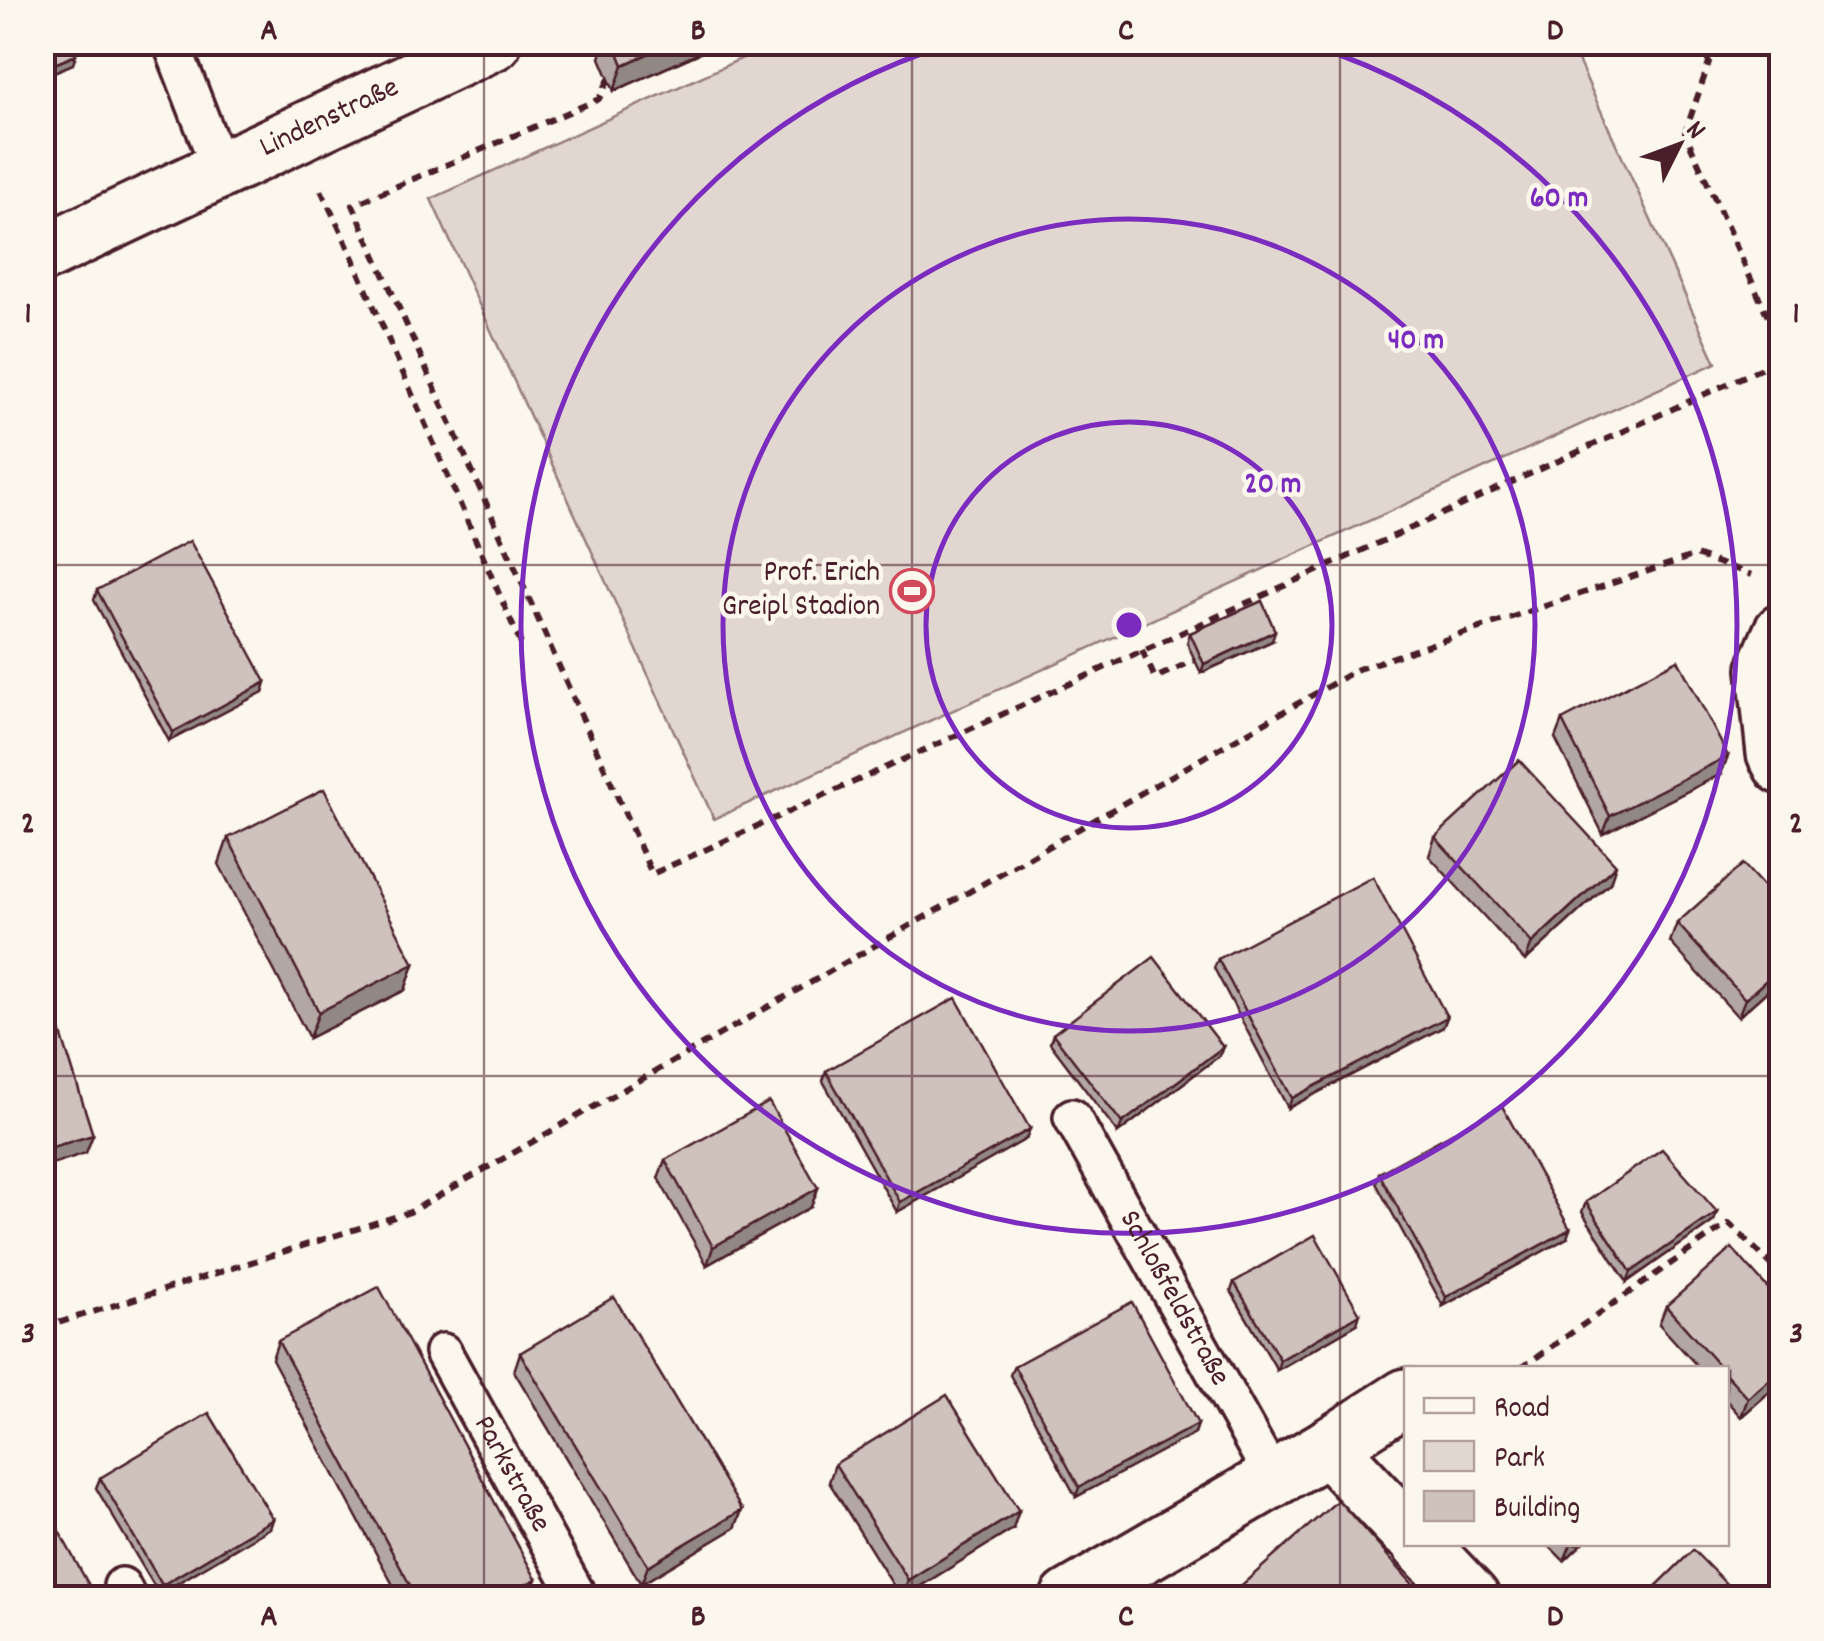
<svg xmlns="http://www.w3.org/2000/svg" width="1824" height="1641" font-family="Dekko,sans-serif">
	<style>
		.green { fill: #e2d7d0; stroke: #967b7e; stroke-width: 2.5 }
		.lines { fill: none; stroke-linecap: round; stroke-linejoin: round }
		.service-casing { stroke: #4a1f2b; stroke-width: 42 }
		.minor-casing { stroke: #4a1f2b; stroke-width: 62 }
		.path { stroke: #4a1f2b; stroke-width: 6; stroke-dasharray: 10 8; stroke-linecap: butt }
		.service { stroke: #fbf7ec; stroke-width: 35 }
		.minor { stroke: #fbf7ec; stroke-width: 55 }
		.wall { fill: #b2a7a2; stroke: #4a1f2b; stroke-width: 2.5 }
		.shaded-wall { fill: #918884; stroke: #4a1f2b; stroke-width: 2.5 }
		.building { fill: #cfc2bc; stroke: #4a1f2b; stroke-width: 2.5 }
		.grid { fill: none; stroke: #4a1f2b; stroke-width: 2.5; stroke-opacity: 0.55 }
		.ring { fill: none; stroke: #7b2cbf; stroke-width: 5 }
		.labels { text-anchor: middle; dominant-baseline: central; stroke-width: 9; stroke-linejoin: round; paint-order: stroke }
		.street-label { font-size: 30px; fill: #4a1f2b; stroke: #fbf7ec }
		.poi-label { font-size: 30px; fill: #4a1f2b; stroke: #fbf7ec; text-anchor: end }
		.centre { fill: #7b2cbf; stroke: #fbf7ec; stroke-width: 5 }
		.ring-label { font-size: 30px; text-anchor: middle; font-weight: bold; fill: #7b2cbf; stroke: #fbf7ec; stroke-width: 9; stroke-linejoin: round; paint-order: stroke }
		.neatline { fill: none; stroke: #4a1f2b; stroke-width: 4 }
		.grid-label { font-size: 32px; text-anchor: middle; font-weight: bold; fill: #4a1f2b }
	</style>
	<rect width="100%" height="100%" fill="#fbf7ec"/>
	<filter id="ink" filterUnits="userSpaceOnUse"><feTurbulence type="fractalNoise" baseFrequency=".01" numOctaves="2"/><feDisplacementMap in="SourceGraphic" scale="20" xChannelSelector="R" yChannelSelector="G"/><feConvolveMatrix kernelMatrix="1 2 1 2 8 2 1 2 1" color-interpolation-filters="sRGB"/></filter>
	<g filter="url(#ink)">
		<!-- green -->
		<path class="green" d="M776,43H1570L1716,363L714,819L431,199Z"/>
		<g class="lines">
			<defs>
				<g id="service">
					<path d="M171,42L220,169"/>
					<path id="s1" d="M1072,1117L1274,1479"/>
					<path id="s2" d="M443,1352L579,1598"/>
					<path d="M122,1586L128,1598"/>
				</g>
				<g id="minor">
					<path id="s3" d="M42,254L493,42"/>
					<path d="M1782,632L1766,669L1775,753L1782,766"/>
					<path d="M1328,1447L1406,1530"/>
					<path d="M1420,1544L1471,1598"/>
					<path d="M1069,1598L1328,1447L1406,1397"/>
				</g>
			</defs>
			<!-- service casing -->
			<use href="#service" class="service-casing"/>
			<!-- minor casing -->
			<use href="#minor" class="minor-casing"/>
			<!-- path -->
			<path class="path" d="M1700,42L1709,63L1685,133L1782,348
				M609,79L599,99L353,205L652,874L1782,359
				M321,190L345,240L521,644
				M1142,650L1155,678L1195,660
				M42,1328L410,1212L1358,669L1696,555L1752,575
				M1521,1368L1729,1223L1782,1275"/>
			<!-- service -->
			<use href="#service" class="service"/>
			<!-- minor -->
			<use href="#minor" class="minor"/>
		</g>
		<!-- wall -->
		<path class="wall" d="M605,42H724L614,91L600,58Z
			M97,590L266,682L263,692L169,741L94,600Z
			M1190,633L1272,641L1201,673L1187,643Z
			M1562,720L1721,774L1603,834L1555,738Z
			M1435,837L1610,883L1525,961L1429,856Z
			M228,838L414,964L405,990L309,1038L219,864Z
			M1782,907V978L1738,1017L1670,942L1677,923Z
			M1218,959L1447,1017L1443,1027L1288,1108L1214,968Z
			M1053,1034L1223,1047L1219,1056L1118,1133L1050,1043Z
			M826,1071L1026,1139L897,1212L823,1081Z
			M665,1160L818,1188L811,1207L707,1265L658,1178Z
			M1379,1173L1567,1238L1443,1306L1376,1183Z
			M1586,1202L1717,1212L1714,1221L1627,1282L1582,1212Z
			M1234,1282L1357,1324L1277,1370L1231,1291Z
			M1666,1306L1782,1381L1741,1417L1726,1400V1368H1699L1659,1324Z
			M278,1341L533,1588L538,1598H400L272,1359Z
			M520,1353L742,1510L735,1528L641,1584L514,1371Z
			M1014,1366L1198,1424L1195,1433L1076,1497L1010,1375Z
			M835,1464L1013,1529L901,1598L829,1482Z
			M100,1478L273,1519L270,1528L159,1594L96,1488Z
			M1547,1544H1582L1564,1561Z"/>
		<!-- shaded-wall -->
		<path class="shaded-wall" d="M674,42H724L614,91L623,65Z
			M76,55L73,64L42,77V69Z
			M1275,631L1272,641L1201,673L1204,664Z
			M266,682L263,692L169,741L173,732Z
			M1728,756L1721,774L1603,834L1610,816Z
			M1616,865L1610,883L1525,961L1532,943Z
			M414,964L405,990L309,1038L319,1012Z
			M1782,966V978L1738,1017L1745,999Z
			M1447,1017L1443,1027L1288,1108L1292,1098Z
			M1223,1047L1219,1056L1118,1133L1122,1123Z
			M1030,1129L1026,1139L897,1212L900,1202Z
			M93,1135L86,1153L42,1167V1150Z
			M818,1188L811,1207L707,1265L713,1247Z
			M1717,1212L1714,1221L1627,1282L1631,1272Z
			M1570,1229L1567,1238L1443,1306L1446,1297Z
			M1360,1314L1357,1324L1277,1370L1280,1360Z
			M1782,1369V1381L1741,1417L1748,1398Z
			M1198,1424L1195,1433L1076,1497L1079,1487Z
			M742,1510L735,1528L641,1584L648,1566Z
			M1019,1511L1013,1529L901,1598L908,1580Z
			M273,1519L270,1528L159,1594L162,1585Z
			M1571,1544H1582L1564,1561Z
			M536,1579L529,1598H500Z"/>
		<!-- building -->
		<path class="building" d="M42,42H70L76,55L42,69Z
			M614,42H674L623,65Z
			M190,541L266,682L173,732L97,590Z
			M1262,601L1275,631L1204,664L1190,633Z
			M1678,660L1728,756L1610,816L1562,720Z
			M1519,760L1616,865L1532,943L1435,837Z
			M324,789L414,964L319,1012L228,838Z
			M1743,864L1782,907V966L1745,999L1677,923Z
			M1373,877L1447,1017L1292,1098L1218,959Z
			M1154,957L1223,1047L1122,1123L1053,1034Z
			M42,973L93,1135L42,1150Z
			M956,998L1030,1129L900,1202L826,1071Z
			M769,1102L818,1188L713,1247L665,1160Z
			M1502,1106L1570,1229L1446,1297L1379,1173Z
			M1662,1149L1717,1212L1631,1272L1586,1202Z
			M1315,1235L1360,1314L1280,1360L1234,1282Z
			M1732,1248L1782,1304V1369L1748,1398L1726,1374V1368H1721L1666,1306Z
			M379,1287L536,1579L500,1598H417L278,1341Z
			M614,1297L742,1510L648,1566L520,1353Z
			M1132,1302L1198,1424L1079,1487L1014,1366Z
			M947,1395L1019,1511L908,1580L835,1464Z
			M209,1413L273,1519L162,1585L100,1478Z
			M1338,1500L1425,1598H1227Z
			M45,1506L96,1598H42V1508Z
			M1693,1550L1740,1598H1644Z
			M533,1588L538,1598H513Z"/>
	</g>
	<!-- grid -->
	<path class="grid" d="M484,42V1598M912,42V1598M1340,42V1598M42,565H1782M42,1076H1782"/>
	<!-- distance rings -->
	<g class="ring">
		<circle cx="1129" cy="625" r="203"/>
		<circle cx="1129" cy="625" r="406"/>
		<path d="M1307 44A608 608 0 1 1 951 44"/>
	</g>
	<!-- icons -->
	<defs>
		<symbol id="stadium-ring" viewBox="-11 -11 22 22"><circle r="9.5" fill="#fbf7ec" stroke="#d1495b" stroke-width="1.5"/><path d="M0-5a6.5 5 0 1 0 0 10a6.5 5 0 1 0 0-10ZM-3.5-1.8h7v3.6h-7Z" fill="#d1495b"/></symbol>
	</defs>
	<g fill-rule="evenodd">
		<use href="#stadium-ring" x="887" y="566" width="50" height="50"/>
	</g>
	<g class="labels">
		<!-- street labels -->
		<g class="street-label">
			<text stroke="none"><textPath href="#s3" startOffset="318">Lindenstraße</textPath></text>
			<text stroke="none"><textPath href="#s1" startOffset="208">Schloßfeldstraße</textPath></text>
			<text stroke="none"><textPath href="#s2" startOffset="140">Parkstraße</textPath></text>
		</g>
		<!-- poi labels -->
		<g class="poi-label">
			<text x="880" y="574">Prof. Erich<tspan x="880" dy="34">Greipl Stadion</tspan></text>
		</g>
	</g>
	<circle cx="1129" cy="625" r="15" class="centre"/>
	<g class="ring-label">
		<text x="1559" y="206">60 m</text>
		<text x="1416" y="348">40 m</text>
		<text x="1273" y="492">20 m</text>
	</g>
	<!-- margin -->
	<rect width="1824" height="1641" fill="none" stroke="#fbf7ec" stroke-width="110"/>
	<!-- legend -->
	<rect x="1404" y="1366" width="325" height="180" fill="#fbf7ec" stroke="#b4a19f" stroke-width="2.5"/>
	<rect x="1424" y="1398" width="50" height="15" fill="#fbf7ec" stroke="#b4a19f" stroke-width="2.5"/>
	<text x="1494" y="1416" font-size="30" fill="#4a1f2b">Road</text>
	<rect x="1424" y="1441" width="50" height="30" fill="#e2d7d0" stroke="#b4a19f" stroke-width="2.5"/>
	<text x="1494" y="1466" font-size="30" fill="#4a1f2b">Park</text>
	<rect x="1424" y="1491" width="50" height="30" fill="#cfc2bc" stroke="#b4a19f" stroke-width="2.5"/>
	<text x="1494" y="1516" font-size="30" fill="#4a1f2b">Building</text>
	<!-- north arrow -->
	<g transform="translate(1679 145) rotate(48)" stroke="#fbf7ec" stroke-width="8" paint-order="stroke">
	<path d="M0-8L18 38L0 25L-18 38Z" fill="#4a1f2b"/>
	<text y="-15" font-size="28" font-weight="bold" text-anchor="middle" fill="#4a1f2b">N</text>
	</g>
	<rect x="55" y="55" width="1714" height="1531" class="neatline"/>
	<g class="grid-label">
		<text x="269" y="39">A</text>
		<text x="698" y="39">B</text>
		<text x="1126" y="39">C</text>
		<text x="1555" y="39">D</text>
		<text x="28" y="322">1</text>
		<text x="1796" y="322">1</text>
		<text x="28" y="832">2</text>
		<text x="1796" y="832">2</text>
		<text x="28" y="1342">3</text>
		<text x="1796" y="1342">3</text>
		<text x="269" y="1625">A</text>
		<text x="698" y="1625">B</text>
		<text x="1126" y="1625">C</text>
		<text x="1555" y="1625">D</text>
	</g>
</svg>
